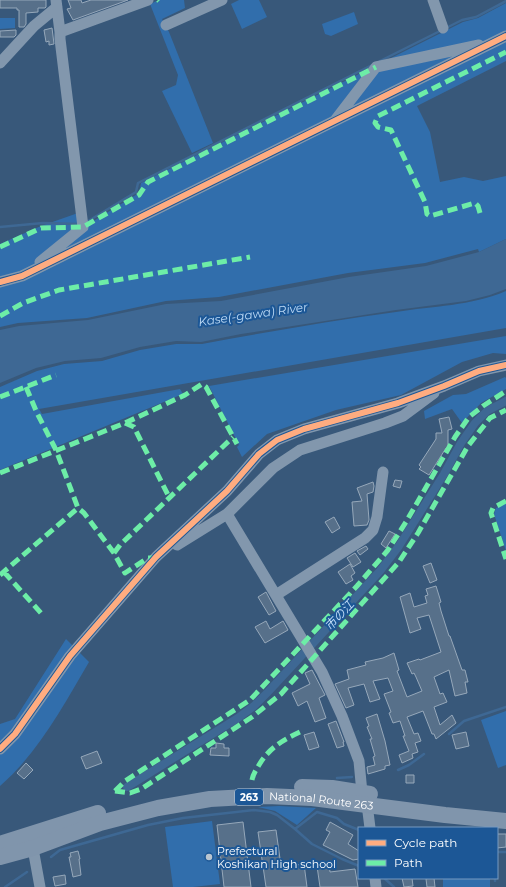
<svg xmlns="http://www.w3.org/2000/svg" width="506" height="887" font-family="Montserrat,'Noto Sans JP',sans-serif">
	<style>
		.green { fill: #316eac }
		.water { fill: #3e6894 }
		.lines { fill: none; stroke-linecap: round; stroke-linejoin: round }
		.stream { stroke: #3e6894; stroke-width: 2.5 }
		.canal { stroke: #3e6894; stroke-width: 8 }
		.building { fill: #57708a; stroke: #96a8ba }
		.minor { stroke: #8297ad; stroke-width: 11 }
		.highway { stroke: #8095ac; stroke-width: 16 }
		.quiet { stroke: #6deda7; stroke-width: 5; stroke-dasharray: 10 5; stroke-linecap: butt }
		.cycleway-casing { stroke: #1c5796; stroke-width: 8 }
		.cycleway { stroke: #ffac80; stroke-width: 6 }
		.poi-dot { fill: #b9c5d0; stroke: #1c5796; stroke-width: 1.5 }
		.labels { text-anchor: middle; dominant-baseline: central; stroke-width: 4; stroke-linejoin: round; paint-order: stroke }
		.shield { fill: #1c5796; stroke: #bbcde0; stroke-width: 1 }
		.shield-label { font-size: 10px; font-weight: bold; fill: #fff }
		.street-label { font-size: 11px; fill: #fff; stroke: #1c5796 }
		.poi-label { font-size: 11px; fill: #fff; stroke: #1c5796; text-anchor: start }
		.water-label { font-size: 12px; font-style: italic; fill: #bddaf6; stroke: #1c5796 }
	</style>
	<rect width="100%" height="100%" fill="#38587a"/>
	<!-- green -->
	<path class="green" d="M159,0H184L185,8L162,19L169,32L213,143L192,153L162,91L176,85L178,75L150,4Z
		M239,0H259L267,17L242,29L231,4Z
		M506,3V61L417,106L430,132L440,182L464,177L483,181L506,176V239L479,252L478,249L425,263L348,273L219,297L166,301L87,318L18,323L0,327V244L41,226L78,213L87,225L139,193L141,183L463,22L478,18Z
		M354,12L358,24L331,36L325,34L322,24Z
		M0,18H15V28L0,29Z
		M506,291V328L39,409L42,414L180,389L183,394L0,470V387L37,371L64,364L102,361L140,350L176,344H202C266,332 331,321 396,312C433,306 471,306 506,291Z
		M506,336V354L493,353L462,362L401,395L336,410L267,434L242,457L237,447L239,445L209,386Z
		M505,377L506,378V389L481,403L462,423L452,409L425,419L424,411L453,395L466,394Z
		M506,503V551L494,514L496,508Z
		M66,639L89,662C63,706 39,752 0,786V724L15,719Z
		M506,711V765L498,768L481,720Z
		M279,806L316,808L297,825L275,811L258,807Z
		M212,821L220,884L193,887H173L165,827Z
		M443,878H490V887H443Z"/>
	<!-- water -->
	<path class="water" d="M506,239V289L490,295L466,301L396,310L241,334L201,342L176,341L140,347L101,358L65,361L36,368L0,383V330L19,326L88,320L166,304L221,301L349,277L426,266L479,252Z"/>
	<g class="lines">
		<!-- stream -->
		<path class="stream" d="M446,28L462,20L476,17L506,1
			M380,61L442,30
			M85,223L136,192L138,183L372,65
			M0,227L43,223L80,224
			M449,734L464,721L506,707
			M398,770L409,765L424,754
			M337,778L352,777
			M295,829L317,812L337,818L344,824L359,830
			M497,852H506
			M51,857L60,850L148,825L183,818L254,810L270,812L277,815L295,829L312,844L342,859L359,866
			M384,878L394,887
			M495,878V881
			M5,887L27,872"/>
		<!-- canal -->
		<path class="canal" d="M127,787L238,718L254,706L267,693L380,571L399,546L444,474L461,443L475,423L487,411L506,401"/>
	</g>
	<!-- building -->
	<path class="building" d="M0,0H46V7L45,8H38V12L26,13V24L24,27H19V10H17V8H0Z
		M68,0H81L82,3L91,0H128L73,20L67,9L71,8Z
		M52,28L54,44L49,45V41L46,42L44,30Z
		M16,30V35L14,37H0V31Z
		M449,417L452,429L448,430V448H446L429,475L419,469L421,467L419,465L436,439V433H442L439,419Z
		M395,480L402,481L400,488L393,486Z
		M373,482L374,486L373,492L367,494L369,520L367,525L354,526L352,502L362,501L357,488Z
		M334,517L340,528L332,533L325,522Z
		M389,531L395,534L386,548L381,544Z
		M366,546L368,549L360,555L357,551Z
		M355,553L361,562L353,567L347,558Z
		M431,563L437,580L430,583L423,566Z
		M350,564L355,573L351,576L353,580L346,584L338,572Z
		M436,586L441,602L439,603L441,611L449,636H450L462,670H465L468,682H465L467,693L455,696L449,670L434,677L440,694L443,693L447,702L434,707L440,725L452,715L456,723L436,739L434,734H432L423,711L407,717L414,734L418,733L421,741L415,743L418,752L412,754L413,758L402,763L399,755L409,751L403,736H405L400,721L393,723L389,713L391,712L384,694L393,691L388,678L373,681L380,699L370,702L364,684L348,688L354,705L346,708L335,684L349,679L347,670L366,665L365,662L383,658L394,653L399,670L397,671L407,697L422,691L416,677L414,673L412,674L407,663L419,659L420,660L441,652L429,615L417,618L421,629L410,633L400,597L410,593L414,607L427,603L425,596L428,595L426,589Z
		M266,592L276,611L269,615L258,597Z
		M266,621L270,629L283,621L288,630L265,643L255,627Z
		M312,670L325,695L319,698L326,718L315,722L307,701L298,706L292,693L310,684L305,673Z
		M377,714L385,741L390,765L385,766V769L368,774L367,767L375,765L373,757L375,756L370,739H372L367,727L369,726L366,718Z
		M336,721L344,742H343L344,746L337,748L328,724Z
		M314,732L319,747L309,750L304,735Z
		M466,732L469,746L456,749L452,735Z
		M216,743L224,744V748H229V756L210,755L211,748H216Z
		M97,751L102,763L86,769L81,757Z
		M26,763L33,770L24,779L17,773Z
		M406,775H414V783H406Z
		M243,822L251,887H224L217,825Z
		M330,822L353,835L348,844L359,851V859L353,860L323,845L330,832L326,830Z
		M276,830L281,866L304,864L307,887H266L258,832Z
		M497,834H506V847L497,848Z
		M78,851L80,859H79L81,875L73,877L69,857H71L70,853Z
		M329,864L330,872L355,869L358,887H320L317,866Z
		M65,875L66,884L55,886L53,877Z
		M402,878H412L413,886L404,887Z
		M430,878H434L435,887H427L426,879Z"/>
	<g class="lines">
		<!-- minor -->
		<path class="minor" d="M56,0L60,32L148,0
			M433,0L443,28
			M166,25L222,0
			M0,63L34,26L57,7
			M336,119L376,67L479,45
			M40,262L83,227L60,39V32
			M0,282L22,276L506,36
			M227,514L273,468L300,450L385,423L403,416L434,393
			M177,545L227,514L322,672L342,716L359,761L362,793L367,804L370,828
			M276,595L365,538L373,530L377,517L383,472
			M0,749L15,734L70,656L156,557L227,491L259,454L277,440L304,429L398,403L444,386L479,371L506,365
			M32,843L40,887
			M375,878L376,887"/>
		<!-- highway -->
		<g class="highway">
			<path d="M302,787L332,788L370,794"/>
			<path d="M0,844L98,813"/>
			<path id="s1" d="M0,857L33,848L100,823L158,808L210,799L267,796L312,798L445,815L506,821"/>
		</g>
		<!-- quiet -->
		<path class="quiet" d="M158,0L159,1
			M480,213L478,206L475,203L430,216L427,214L425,202L391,130L378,127L375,123L378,116L506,52
			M0,247L41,228L83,227L139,195L148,182L376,67
			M0,316L23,303L59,290L250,257
			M26,387L37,413L56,450L78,508L84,513L114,553L125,573L148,558H154
			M0,397L56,375
			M125,423L134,427L169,497
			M0,473L125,423L185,395L202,384L206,387L237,444
			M506,501L493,508L491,513L506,559
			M114,553L120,545L233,437
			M4,572L41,613
			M0,575L78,508
			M252,780C253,774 256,770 259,765C269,748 283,740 300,732
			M115,791L125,781L250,700L357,586L388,550L406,522L455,437L469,417L483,406L506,391
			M115,791L130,793L141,789L252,717L281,694L399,562L418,533L468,446L490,418L506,410"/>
		<defs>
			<path id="cycleway" d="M0,282L22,276L506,36
				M0,749L15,734L70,656L156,557L227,491L259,454L277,440L304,429L398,403L444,386L479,371L506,365"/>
		</defs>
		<!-- cycleway casing -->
		<use href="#cycleway" class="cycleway-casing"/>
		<!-- cycleway -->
		<use href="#cycleway" class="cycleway"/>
	</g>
	<!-- markers -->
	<circle class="poi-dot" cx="209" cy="857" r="4"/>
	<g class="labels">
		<!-- shield labels -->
		<rect class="shield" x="235" y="789" width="28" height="16" rx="3"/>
		<g class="shield-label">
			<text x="249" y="797">263</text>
		</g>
		<!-- street labels -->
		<g class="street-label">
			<text stroke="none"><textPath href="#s1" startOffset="330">National Route 263</textPath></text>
		</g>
		<!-- poi labels -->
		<g class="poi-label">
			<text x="217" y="851">Prefectural<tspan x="217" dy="13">Koshikan High school</tspan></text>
		</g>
		<!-- water labels -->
		<g class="water-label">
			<text transform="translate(253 314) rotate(-8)">Kase(-gawa) River</text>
			<text transform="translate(339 615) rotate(-47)">市の江</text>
		</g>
	</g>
	<!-- legend -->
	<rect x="358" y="827" width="140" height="52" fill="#1c5796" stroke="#779ac0"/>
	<rect x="366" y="840" width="20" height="6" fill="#ffac80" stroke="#779ac0"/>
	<text x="394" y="847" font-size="12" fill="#ffffff">Cycle path</text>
	<rect x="366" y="860" width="20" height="6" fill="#6deda7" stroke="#779ac0"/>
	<text x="394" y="867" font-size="12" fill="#ffffff">Path</text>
</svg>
